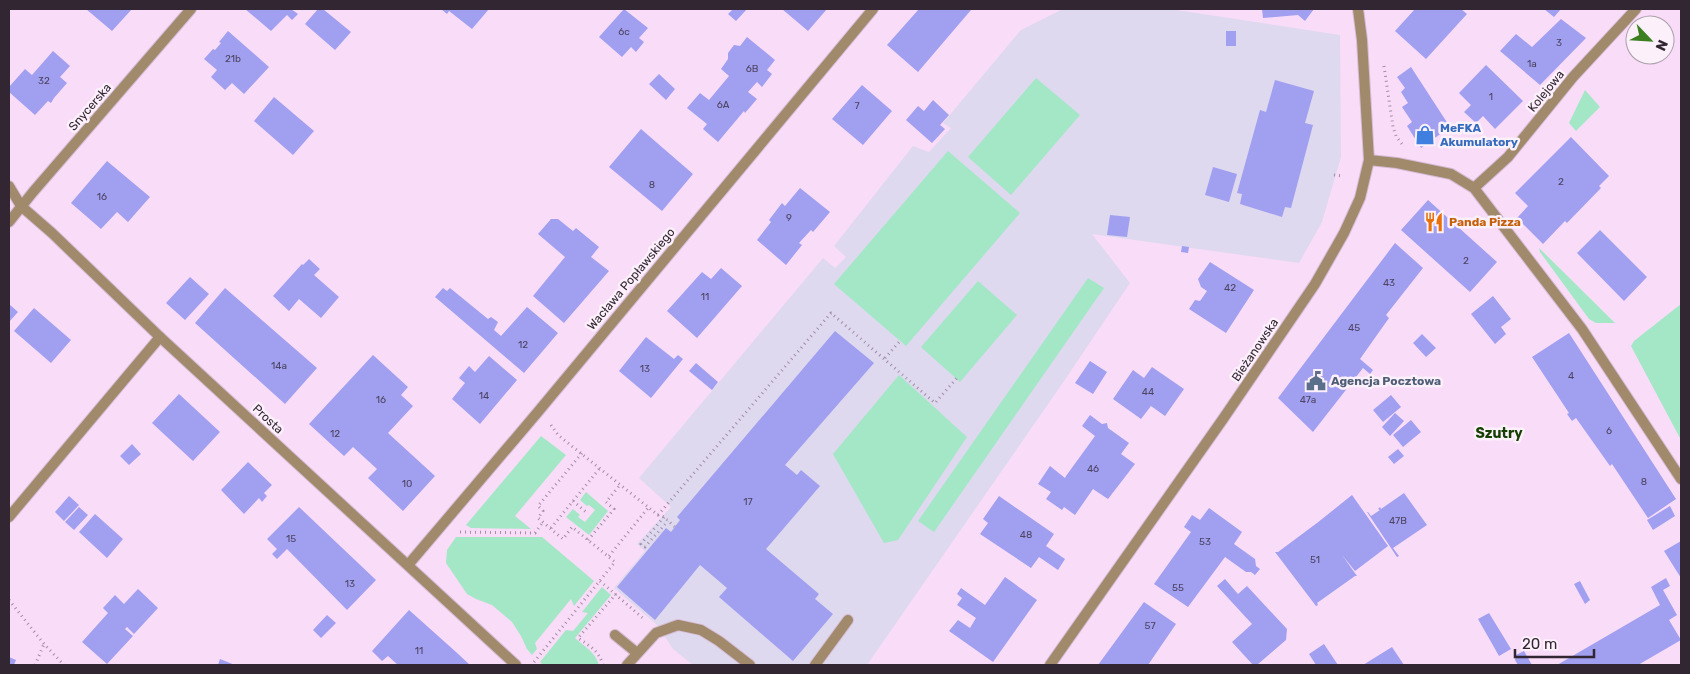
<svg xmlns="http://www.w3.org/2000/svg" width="1690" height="674" font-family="Rubik,sans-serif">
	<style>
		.education { fill: #ded9ef }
		.green { fill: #a3e7c6 }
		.building { fill: #a19ff0 }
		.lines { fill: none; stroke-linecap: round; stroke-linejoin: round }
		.service-casing { stroke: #d5bbd4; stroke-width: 12 }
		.minor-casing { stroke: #d5bbd4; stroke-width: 12 }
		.tertiary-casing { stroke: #d5bbd4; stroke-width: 12 }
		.path { stroke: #a38ea3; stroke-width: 3; stroke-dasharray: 1 4; stroke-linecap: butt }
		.service { stroke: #a08a6b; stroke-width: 10 }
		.minor { stroke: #a08a6b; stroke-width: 10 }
		.tertiary { stroke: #a08a6b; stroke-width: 10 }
		.labels { text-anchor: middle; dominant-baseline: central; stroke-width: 5; stroke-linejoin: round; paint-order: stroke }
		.number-label { font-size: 10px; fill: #4d4461 }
		.street-label { font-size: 12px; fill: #312631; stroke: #fcf0fb }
		.shop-label { font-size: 12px; font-weight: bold; fill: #366cbe; stroke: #fcf0fb; text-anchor: start }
		.food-label { font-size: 12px; font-weight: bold; fill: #c56008; stroke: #fcf0fb; text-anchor: start }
		.service-label { font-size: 12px; font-weight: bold; fill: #4e5e75; stroke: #fcf0fb; text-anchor: start }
		.neighbourhood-label { font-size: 14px; font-weight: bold; fill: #154002; stroke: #fcf0fb }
	</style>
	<rect width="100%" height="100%" fill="#f9dcf8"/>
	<!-- education -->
	<path class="education" d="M1063,9H1170L1340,35L1341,157L1322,222L1299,263L1092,234L1130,283L1062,384L867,665H693L673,649L657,625L614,588L645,551L637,544L671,507L639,478L823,258L835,268L846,257L834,246L913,146L929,152L951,128L943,123L1021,30Z"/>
	<!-- green -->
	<path class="green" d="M1036,78L1080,115L1011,195L968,157Z
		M1585,90L1600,107L1576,131L1569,123Z
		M948,151L1020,213L906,346L834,284Z
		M1539,248L1615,323H1596L1589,319L1540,252Z
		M1088,278L1104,288L934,532L918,521Z
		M978,281L1017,315L960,382L921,347Z
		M1681,304V440L1631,346L1634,341Z
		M899,375L967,437L898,540L884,543L833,454Z
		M541,436L566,455L515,516L531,529L471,528L466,525Z
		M586,492L608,511L589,535L566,517L573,509L580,515L578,517L585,522L595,510L589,505L587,506L580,500Z
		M456,537H542L594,581L574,606L571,599L535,643L537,649L532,655L527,649L521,636L512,622L492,605L476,599L467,594L446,563L447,550Z
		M602,587L611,595L575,638C585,647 595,652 599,665H543L540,662L566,630L573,631L588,613L582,612Z"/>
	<!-- building -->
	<path class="building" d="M86,9H132L112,31Z
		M245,9H291L298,14L292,20L287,15L271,31Z
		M318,9H323L351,32L335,50L305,24Z
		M441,9H489L472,29L449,11L447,14Z
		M624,9L648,28L639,38L644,42L636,52L631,47L622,57L599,37Z
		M733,9H747L736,21L728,14Z
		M782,9H827L808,31Z
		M919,9H969L971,10L918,72L887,45Z
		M1262,9H1314L1305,21L1298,15L1263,18Z
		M1415,9H1461L1467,14L1426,59L1395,31Z
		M1544,9H1561L1554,17Z
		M1561,19L1586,38L1540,85L1500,51L1516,34L1532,47Z
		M228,31L269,67L244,94L232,83L225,90L211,77L217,70L204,59L213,49L215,50L221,43L219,42Z
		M1226,31H1236V46H1226Z
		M747,37L775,60L767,70L772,74L762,87L757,82L748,92L757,99L745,113L744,111L718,142L703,129L707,124L687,108L700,93L709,100L729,76L721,69L728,59V53L734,45L740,46Z
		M53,51L70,66L60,77L67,83L54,98L51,103L48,101L35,115L9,92V87L25,69L32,75Z
		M1486,65L1523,101L1495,129L1483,116L1476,123L1464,112L1471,105L1459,93Z
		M1411,67L1450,127L1421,148L1407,126L1412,122L1402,107L1408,103L1401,92L1405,88L1397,77Z
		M659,74L675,89L666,100L649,84Z
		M1275,80L1314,91L1305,123L1313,125L1291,208L1285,207L1282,217L1240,204L1242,194L1237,193L1260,110L1266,112Z
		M862,85L892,111L863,145L832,119Z
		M274,97L314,131L293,155L254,121Z
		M933,100L949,115L940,125L945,129L932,143L906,120L918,106L924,111Z
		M641,129L693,174L662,211L609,167Z
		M1571,137L1609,176L1599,186L1601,188L1567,223L1565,221L1543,244L1517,218L1528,206L1515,193Z
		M107,161L150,197L128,222L117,212L101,229L71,203Z
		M1213,167L1237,174L1229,202L1205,195Z
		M800,188L830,212L813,232L811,230L799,243L802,245L786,265L757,240L771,222L769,220L782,203L785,206Z
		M1428,200L1497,262L1470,292L1401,230Z
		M1110,215L1130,217L1127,237L1107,235Z
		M551,219H558L573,231L576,228L599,247L591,257L609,271L564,323L533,296L565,257L538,234Z
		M1600,230L1647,277L1624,301L1577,253Z
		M1395,243L1423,268L1386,315L1389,318L1360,359L1373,370L1370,374L1363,368L1313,432L1278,398Z
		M1182,246L1189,247L1188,253L1181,252Z
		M309,259L320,269L314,275L339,297L321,318L299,299L289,311L273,296L302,264L303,265Z
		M1210,262L1254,290L1226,333L1189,309L1195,300L1200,301L1207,291L1201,287L1198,279Z
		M721,268L742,286L697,338L667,311L702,272L711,279Z
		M190,277L209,294L185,320L166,303Z
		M225,288L317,368L285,404L195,323Z
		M443,288L447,291L450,288L488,319L491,317L498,322L494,330L501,336L527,307L558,333L524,373L435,297Z
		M1493,296L1511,319L1501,327L1506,334L1495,344L1471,314Z
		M9,304L18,312L9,322Z
		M34,308L71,340L51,363L14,331Z
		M835,331L874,363L785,465L797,475L801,470L820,486L766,549L819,594L815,599L833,614L793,661L719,597L727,588L700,565L655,620L617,587L666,528L671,532L680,520L677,517Z
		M1569,333L1676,499L1648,518L1612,464L1610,466L1576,418L1572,421L1567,414L1569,413L1532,357Z
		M1422,334L1436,348L1426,357L1413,343Z
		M646,337L674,359L678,355L683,359L651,398L619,371Z
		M373,355L408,387L401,395L413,406L388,433L435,476L403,511L368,478L377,469L353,447L344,456L309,424Z
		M489,356L517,380L480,424L452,399L465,383L459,378L469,366L475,372Z
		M1090,361L1107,372L1093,394L1075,383Z
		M696,363L718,382L712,390L689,371Z
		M1152,367L1184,389L1165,416L1151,406L1141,419L1113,399L1133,370L1144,378Z
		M179,394L220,432L193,461L152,423Z
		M1391,395L1401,407L1383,422L1373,410Z
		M1395,413L1404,421L1390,436L1382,427Z
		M1090,415L1102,424L1107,423L1108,428L1129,443L1121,454L1135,464L1108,499L1093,489L1075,515L1064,507L1062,510L1046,499L1051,492L1038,484L1050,466L1065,478L1066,476L1095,436L1082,426Z
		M1411,420L1421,432L1403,447L1393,435Z
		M132,444L141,454L129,465L120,456Z
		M1398,449L1404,456L1394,464L1388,457Z
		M248,462L272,485L264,493L267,496L262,502L259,498L244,514L221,490Z
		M1404,493L1427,525L1393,548L1399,556L1397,557L1367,512H1368L1371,516L1380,510L1378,509L1380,507L1381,509Z
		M1352,495L1388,546L1355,571L1342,555L1357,576H1355L1317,603L1318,605L1316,606L1275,552H1278L1317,523Z
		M69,496L79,505L64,521L55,512Z
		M999,496L1054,534L1046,546L1065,559L1058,570L1039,557L1031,568L980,534L988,523L983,519Z
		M1670,506L1675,516L1653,530L1647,520Z
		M79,507L88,515L74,530L65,522Z
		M299,507L376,580L347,610L287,549L277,559L272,554L277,549L267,539Z
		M1209,508L1242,532L1234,544L1255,559L1256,566L1260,569L1255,575L1251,572H1246L1225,557L1188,607L1154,584L1191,532L1184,527L1192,515L1200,520Z
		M95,514L123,539L107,558L79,532Z
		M1681,541V578L1664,551Z
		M1005,577L1037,600L993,662L949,631L958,620L970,628L976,618L957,605L962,598L957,594L961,588L985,605Z
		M1666,578L1670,586L1663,590L1677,615L1669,620L1681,640L1638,665H1557L1660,605L1651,587Z
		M1225,579L1238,594L1247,586L1287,629L1286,640L1257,665H1253L1232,642L1252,624L1217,586Z
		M1580,581L1590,600L1585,604L1574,584Z
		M138,589L158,608L134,634L127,627L125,629L133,636L107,664L82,642L108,613L103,608L115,595L124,604Z
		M1144,602L1176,624L1148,665H1098Z
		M409,610L456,652L470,665H398L388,656L382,661L372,651Z
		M1489,613L1511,649L1499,656L1478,619Z
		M327,615L336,623L321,638L313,630Z
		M1324,644L1338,665H1316L1309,654Z
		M1392,647L1404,665H1363Z
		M1524,651L1532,665H1518L1515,660L1516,655Z
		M9,657L16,660L14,665H9Z
		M220,659L235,665H218Z"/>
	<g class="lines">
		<defs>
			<path id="service" d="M9,517L160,337
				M615,635L637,653
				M627,665L656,633L678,625L701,630L719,641L750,665
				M815,665L848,620"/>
			<path id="minor" d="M1369,160L1397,163L1451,174L1474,188L1582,329L1681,479
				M9,186L21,206L52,233L160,337L516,665
				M1474,188L1508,157L1573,77L1636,9
				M9,222L33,192L191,9
				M408,565L537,413L873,9"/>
			<path id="tertiary" d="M1050,665L1223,419L1315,284L1344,233L1360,198L1369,160L1362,40L1358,9"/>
		</defs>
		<!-- service casing -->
		<use href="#service" class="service-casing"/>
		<!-- minor casing -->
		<use href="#minor" class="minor-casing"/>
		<!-- tertiary casing -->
		<use href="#tertiary" class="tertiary-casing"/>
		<!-- path -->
		<path class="path" d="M1384,66L1393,127L1396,136L1402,144
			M1334,175L1343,176
			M885,358L900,341
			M551,425L558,435L658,515L664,517L675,527
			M573,501L587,513
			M658,515L831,313L935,403L957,378
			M664,517L641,544L645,547L668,521
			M551,528L600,468
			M460,532L535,533L543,522
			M588,540L614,509L606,502L620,485
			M609,556L648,508
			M600,581L645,620
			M9,600L44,644L64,665
			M534,662L615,562L572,527L563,539L538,518L543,511L538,506L582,453
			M35,665L44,644
			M603,665C599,651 590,646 578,638L616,594"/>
		<!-- service -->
		<use href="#service" class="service"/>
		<!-- minor -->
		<use href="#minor" class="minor"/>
		<!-- tertiary -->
		<use href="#tertiary" class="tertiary"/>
	</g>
	<!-- icons -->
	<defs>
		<symbol id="shop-bare" viewBox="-9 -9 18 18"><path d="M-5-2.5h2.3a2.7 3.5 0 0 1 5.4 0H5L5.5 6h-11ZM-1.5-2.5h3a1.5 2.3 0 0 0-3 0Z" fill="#3f7fe0" stroke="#fcf0fb" stroke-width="2.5" paint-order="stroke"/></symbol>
		<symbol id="restaurant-bare" viewBox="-9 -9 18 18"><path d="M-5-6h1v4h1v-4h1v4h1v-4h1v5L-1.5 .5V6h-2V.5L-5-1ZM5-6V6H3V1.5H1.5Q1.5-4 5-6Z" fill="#e8710a" stroke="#fcf0fb" stroke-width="2.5" paint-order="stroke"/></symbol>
		<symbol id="civic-bare" viewBox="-9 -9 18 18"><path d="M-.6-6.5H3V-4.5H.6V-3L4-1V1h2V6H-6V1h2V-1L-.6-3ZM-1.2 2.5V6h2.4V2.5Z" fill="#5c6f8a" stroke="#fcf0fb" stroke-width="2.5" paint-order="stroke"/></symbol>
	</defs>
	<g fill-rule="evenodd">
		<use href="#shop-bare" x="1411" y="121" width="28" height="28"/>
		<use href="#restaurant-bare" x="1420" y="208" width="28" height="28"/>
		<use href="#civic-bare" x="1302" y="367" width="28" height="28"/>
	</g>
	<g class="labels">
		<!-- number labels -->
		<g class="number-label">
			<text x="624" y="32">6c</text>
			<text x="1559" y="43">3</text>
			<text x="233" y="59">21b</text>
			<text x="1532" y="64">1a</text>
			<text x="752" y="69">6B</text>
			<text x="44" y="81">32</text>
			<text x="1491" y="97">1</text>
			<text x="723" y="105">6A</text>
			<text x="857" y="106">7</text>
			<text x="1561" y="182">2</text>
			<text x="652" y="185">8</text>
			<text x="102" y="197">16</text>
			<text x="789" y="218">9</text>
			<text x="1466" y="261">2</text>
			<text x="1389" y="283">43</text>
			<text x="1230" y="288">42</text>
			<text x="705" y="297">11</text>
			<text x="1354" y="328">45</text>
			<text x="523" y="345">12</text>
			<text x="279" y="366">14a</text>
			<text x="645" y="369">13</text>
			<text x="1571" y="376">4</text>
			<text x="1148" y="392">44</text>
			<text x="484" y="396">14</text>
			<text x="381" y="400">16</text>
			<text x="1308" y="400">47a</text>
			<text x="1609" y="431">6</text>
			<text x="335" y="434">12</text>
			<text x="1093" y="469">46</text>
			<text x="1644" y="482">8</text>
			<text x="407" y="484">10</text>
			<text x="748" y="502">17</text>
			<text x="1398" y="521">47B</text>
			<text x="1026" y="535">48</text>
			<text x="291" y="539">15</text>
			<text x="1205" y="542">53</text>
			<text x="1315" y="560">51</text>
			<text x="350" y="584">13</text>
			<text x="1178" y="588">55</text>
			<text x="1150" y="626">57</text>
			<text x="419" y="651">11</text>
		</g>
		<!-- street labels -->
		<g class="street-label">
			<text transform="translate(1546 91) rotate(-51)">Kolejowa</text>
			<text transform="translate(90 107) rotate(-49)">Snycerska</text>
			<text transform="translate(631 279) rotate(-50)">Wacława Popławskiego</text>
			<text transform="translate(1255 350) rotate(-56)">Bieżanowska</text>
			<text transform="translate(268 419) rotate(43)">Prosta</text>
		</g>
		<!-- shop labels -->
		<g class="shop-label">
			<text x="1440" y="128">MeFKA<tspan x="1440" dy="14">Akumulatory</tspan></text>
		</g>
		<!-- food labels -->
		<g class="food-label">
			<text x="1449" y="222">Panda Pizza</text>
		</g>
		<!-- service labels -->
		<g class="service-label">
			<text x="1331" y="381">Agencja Pocztowa</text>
		</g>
		<!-- neighbourhood labels -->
		<g class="neighbourhood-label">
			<text x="1499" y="433">Szutry</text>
		</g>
	</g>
	<!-- border -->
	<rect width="1690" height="674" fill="none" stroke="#312631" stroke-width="20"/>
	<!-- north arrow -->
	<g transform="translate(1650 40) rotate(115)"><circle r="24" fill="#fcf0fb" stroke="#ab9faa"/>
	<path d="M0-4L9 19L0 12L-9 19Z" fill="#3b7f21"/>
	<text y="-8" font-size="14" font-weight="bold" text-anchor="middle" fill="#312631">N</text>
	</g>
	<!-- scale -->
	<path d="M1515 649v8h79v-8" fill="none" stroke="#312631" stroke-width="2.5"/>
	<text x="1522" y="649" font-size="15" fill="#312631" stroke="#fcf0fb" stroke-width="4" paint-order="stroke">20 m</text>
</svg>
